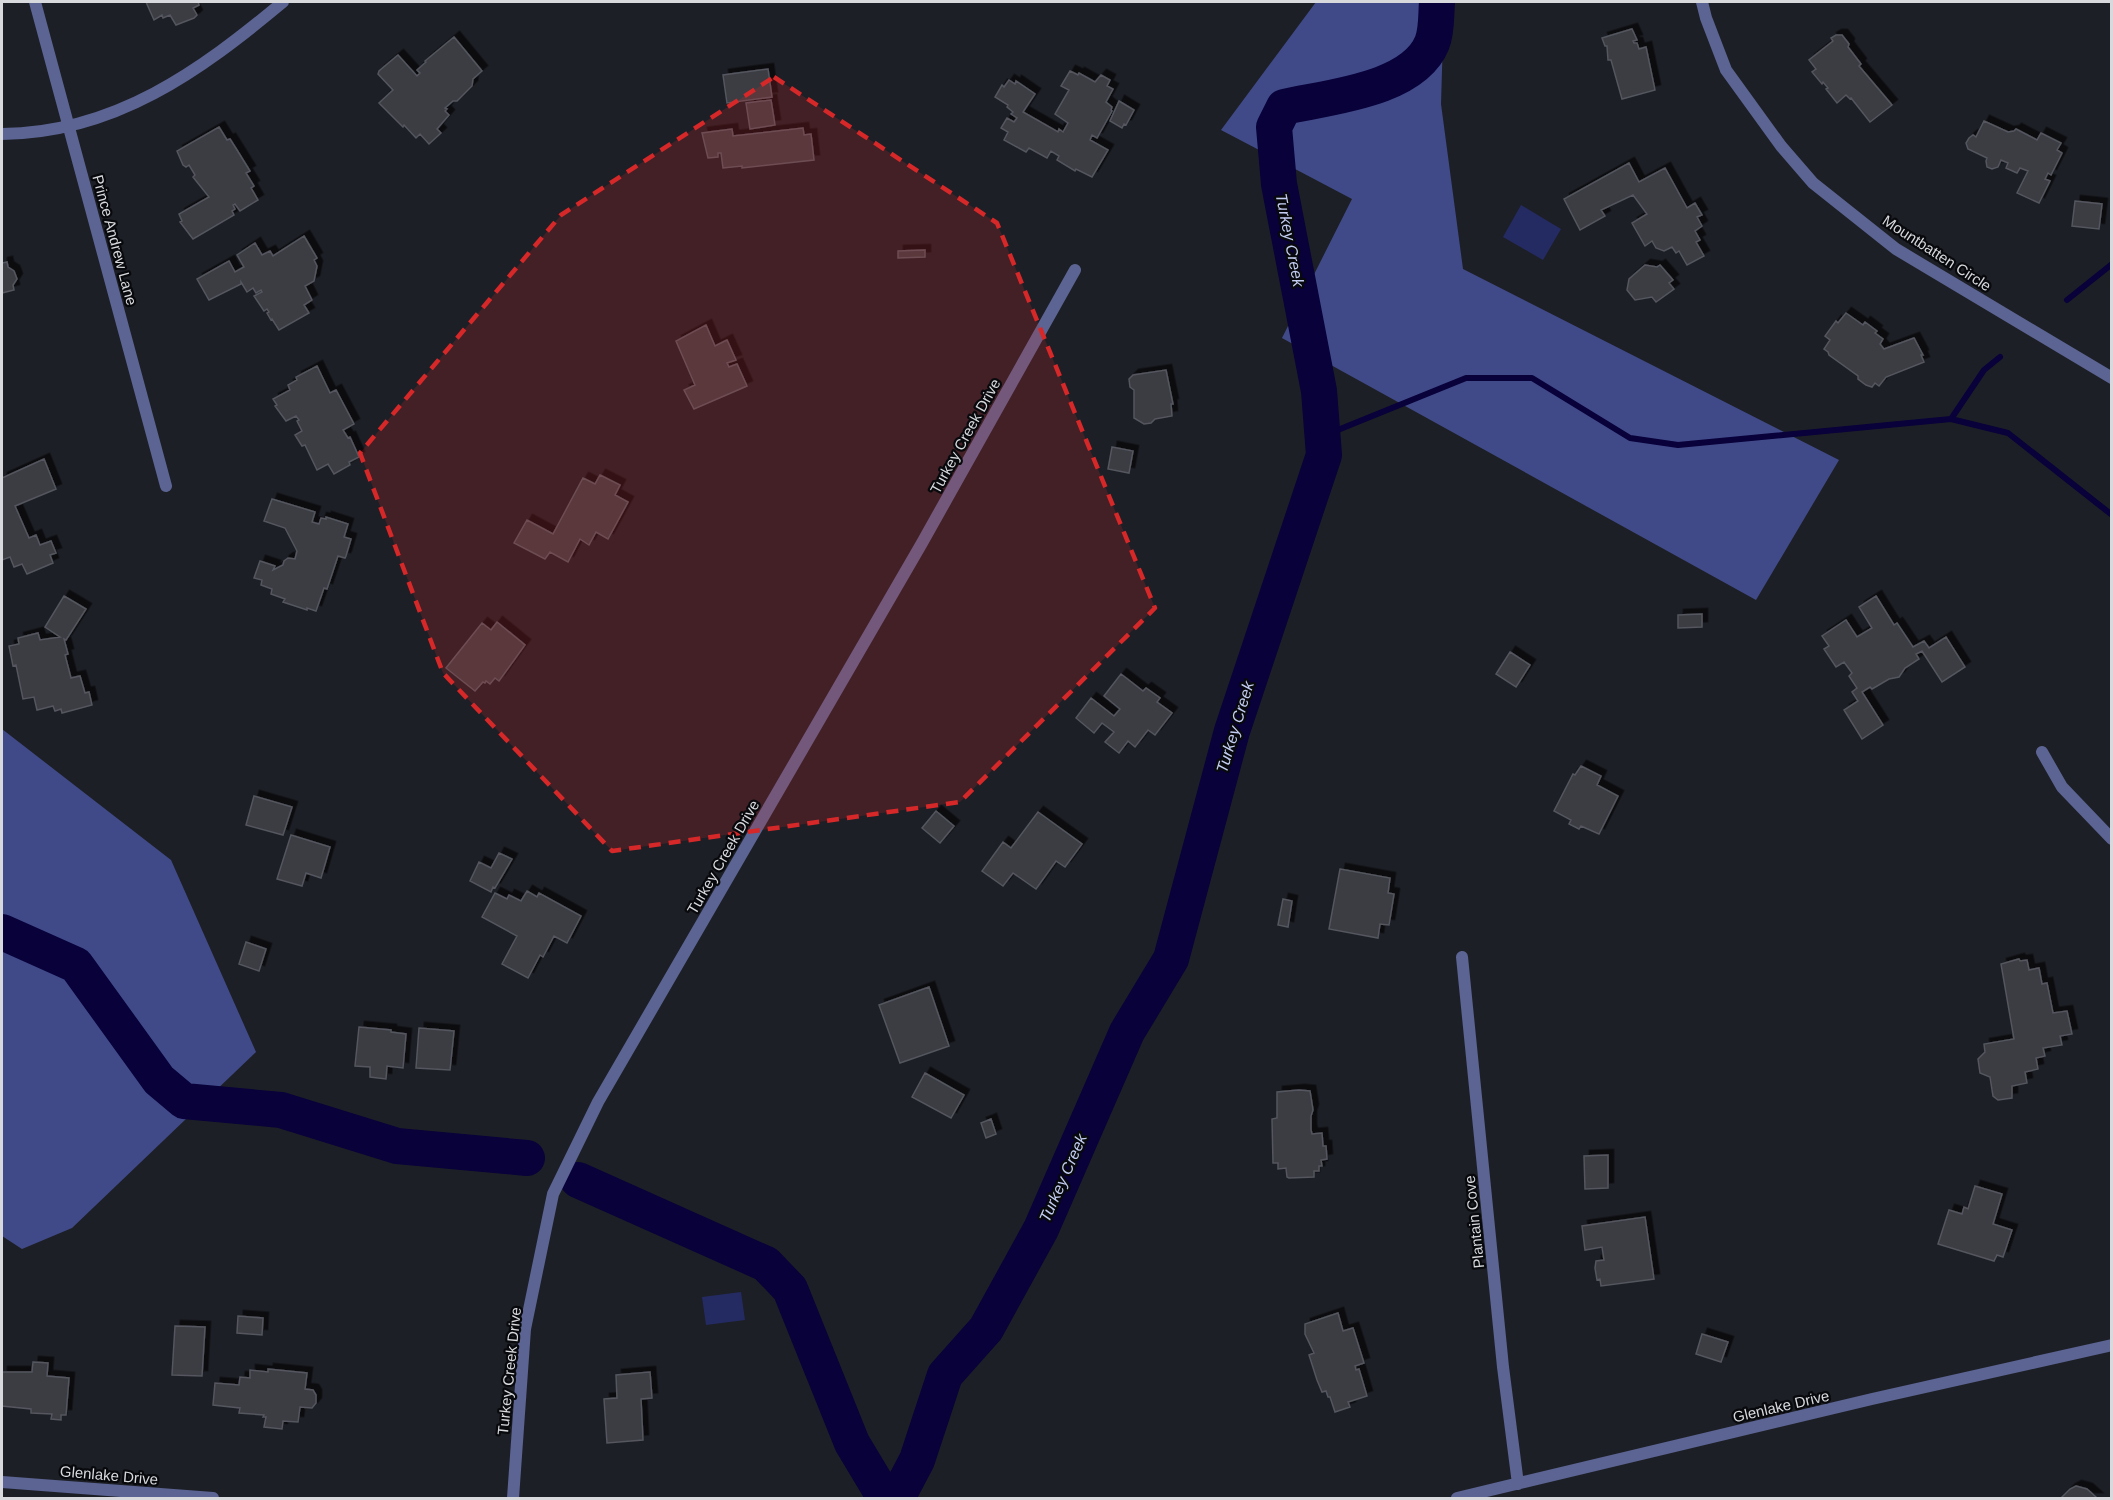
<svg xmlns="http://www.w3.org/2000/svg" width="2113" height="1500" font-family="Helvetica,sans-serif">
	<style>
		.green { fill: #242b62 }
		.forest { fill: #404a88 }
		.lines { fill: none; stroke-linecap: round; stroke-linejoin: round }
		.stream { stroke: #08013a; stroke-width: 6 }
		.river { stroke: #08013a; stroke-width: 36 }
		.building { fill: #3a3c43; stroke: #54565e; stroke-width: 1.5; filter: url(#shadow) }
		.street { stroke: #5b6492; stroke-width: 12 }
		.marked { fill: #d62828; fill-opacity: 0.2; stroke: #d62828; stroke-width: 4.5; stroke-dasharray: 12 8; stroke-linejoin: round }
		.labels { text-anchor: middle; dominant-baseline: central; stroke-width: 4.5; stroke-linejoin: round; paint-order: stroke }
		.street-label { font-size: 15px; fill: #d7d9dd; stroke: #08090c }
		.water-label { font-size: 16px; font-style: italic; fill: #c3cdf2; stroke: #08090c }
	</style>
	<defs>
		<filter id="shadow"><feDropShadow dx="5.5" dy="-5.5" stdDeviation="0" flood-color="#0009"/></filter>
	</defs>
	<rect width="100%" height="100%" fill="#1d1f26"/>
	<!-- green -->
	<path class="green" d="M1521,205L1561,229L1543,260L1503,237Z
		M741,1292L745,1320L706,1325L702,1297Z"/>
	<!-- forest -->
	<path class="forest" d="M1316,2H1444L1441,104L1463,269L1839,460L1756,600L1282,338L1352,199L1221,130Z
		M2,729L171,860L256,1052L72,1228L22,1249L2,1236Z"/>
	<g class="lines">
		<!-- stream -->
		<path class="stream" d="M2067,300L2112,264
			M1951,419L1984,370L2000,357
			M1323,436L1466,378H1532L1630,438L1678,445L1951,419L2008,433L2112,515"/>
		<!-- river -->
		<path class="river" d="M2,932L76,965L159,1080L184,1101L281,1110L397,1146L527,1158
			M578,1180L766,1264L790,1289L852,1443L885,1498
			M897,1498L917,1460L945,1375L986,1329L1041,1229L1127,1032L1171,959L1232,731L1324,455L1319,391L1279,184L1274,127L1284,107C1328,97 1413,90 1432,43C1437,31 1436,14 1437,2"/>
	</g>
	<!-- building -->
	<path class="building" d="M146,2H198L199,5L193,8L197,15L194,18L176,25L170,15L163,18L162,15L154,20Z
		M1632,29L1637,40L1633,41L1634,43H1637L1639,49L1646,47L1655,90L1622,99L1611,60H1608L1607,46H1605L1602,38Z
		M1836,35H1842L1849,44L1848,47L1861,64L1859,66L1892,105L1870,122L1851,98L1850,99L1846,95L1837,103L1826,89L1828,88L1823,82L1822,84L1812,72L1816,69L1809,60L1833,41L1831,38Z
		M454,37L482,71L473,79L472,86L457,101H453L445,108L447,109L445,111L449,115L437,129L441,133L429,144L420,134L416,138L404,125L403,127L379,103L393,90L378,74L379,71L398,55L417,76L420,73L417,70L426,62L425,61Z
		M768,69L772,97L727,103L723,75Z
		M1070,71L1078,75L1079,73L1095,82L1101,75L1110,80L1107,86L1113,89L1106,102L1112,107L1111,110L1112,111L1097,138L1092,135L1090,140L1108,150L1092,177L1076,169L1075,171L1057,160L1059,156L1051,151L1047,158L1029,148L1026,152L1004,140L1008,132L1001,128L1007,118L1014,122L1017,118L1011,114L1013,112L1007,107L1008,105L995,97L1002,85L1004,87L1009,80L1015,84L1016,81L1035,94L1023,112L1058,132L1059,129L1063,132L1068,123L1055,114L1069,90L1061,86Z
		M771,100L775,125L750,129L746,103Z
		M1119,101L1134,110L1126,125L1124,124L1122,128L1110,121Z
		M1984,121L2008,132L2014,131L2016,129L2037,140L2041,133L2061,143L2057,150L2062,153L2051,175L2048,173L2045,179L2050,181L2039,203L2017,193L2028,171L2020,168L2017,173L2006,168L2008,163L2001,160L1998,167L1992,169L1987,167L1986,161L1987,158L1968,149L1966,143L1969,138L1973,135L1976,137Z
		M219,127L227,140L230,139L237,150L250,171L246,173L254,186L251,188L258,200L240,211L235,204L233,205L235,209L232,211L234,215L193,239L180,222L182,221L179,214L209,197L193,177L195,175L189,165L186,167L183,165L177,151Z
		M803,128L804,135L811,134L814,160L742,168V166L723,168L721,153H718V157L708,158L702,133L732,129L733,136Z
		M1629,163L1639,182L1665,168L1687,208L1695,203L1702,215L1697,217L1702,226L1695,231L1700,240L1696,242L1704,256L1687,265L1679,251L1676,253L1672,247L1664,251L1656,248L1652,241L1645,246L1632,223L1647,214L1633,195L1601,210L1605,216L1580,230L1564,199Z
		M2075,201L2102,204L2099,229L2072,226Z
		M304,236L317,258L314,260L317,266L314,281L305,286L312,300L304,305L309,313L279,330L272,319L271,320L267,313L269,312L267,309L264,311L254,296L262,292L261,290L256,293L253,288L247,292L241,282V284L209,300L197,279L229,261L235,272L244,267L237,255L255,243L262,255L270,251L273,256Z
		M925,250V257L898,258V251Z
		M7,262L8,267L14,271L17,279L13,285L14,290L2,293V263Z
		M1645,265L1657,267L1660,265L1673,280L1669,283L1674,289L1656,302L1652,297L1635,300L1627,290L1629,279Z
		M1846,313L1863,325L1865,322L1877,331L1875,333L1883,339L1880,344L1884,349L1914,338L1923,355H1921L1924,362L1886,377L1879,386L1875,383L1872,387L1866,385L1858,379V376L1829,355L1828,352L1824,349L1830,340L1825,336L1836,321L1838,323Z
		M706,325L715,346L727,340L736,360L727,363L729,367L737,364L747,386L694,409L684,390L695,385L676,341Z
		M317,366L330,393L336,390L354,424L343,430L348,438L350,437L359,457L349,462L350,465L334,474L328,464L317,470L305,445L302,446L295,435L302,431L297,421L299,420L296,416L286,421L275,406L277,405L273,399L290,390L288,385L297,380L296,377Z
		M1166,370L1173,404H1171L1172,416L1155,419L1151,423L1144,424L1134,418V390L1130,387L1129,379L1133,375Z
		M1112,447L1133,451L1129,473L1108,469Z
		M44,459L56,489L15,506L29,538L36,535L40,545L51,541L56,553L50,555L53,563L27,574L22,564L14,567L10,557L2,560V478Z
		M600,475L620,485L615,495L628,502L608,539L596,532L589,545L580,539L568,562L550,552L545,559L514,543L527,520L553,534L583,478L595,484Z
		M272,499L315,512L312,522L319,524L321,518L326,519V517L348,524L344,537L351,539L346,556L345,558L338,556L327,589L324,588L316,611L307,608V610L283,602L285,599L271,594L272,589L261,585L262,580L254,578L260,561L275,566L273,570L283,565L284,561L288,558L295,559L297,551L285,528L264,521Z
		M64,596L86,609L66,640L64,639L68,654L65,655L71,678L80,676L85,693L89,692L92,705L62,713L61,709L55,711L53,706L37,710L34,697L23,699L16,665L13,666L9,646L19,644L18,638L38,633L40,640L60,637L45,627Z
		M1876,596L1894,625L1897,623L1913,647L1924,641L1929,648L1946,637L1965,667L1942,682L1922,651L1916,654L1919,659L1905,668L1899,677L1889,679L1872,689L1870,687L1862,692L1883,725L1862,739L1844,710L1858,701L1852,692L1857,688L1849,676L1852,673L1844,662L1836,667L1824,649L1829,646L1822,636L1846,620L1857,637L1872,628L1859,607Z
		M1702,614V627L1678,628V615Z
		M497,622L525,645L499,681L495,678L490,684L486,681L485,683L483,682L475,691L446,668L482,623L491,630Z
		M1510,652L1530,665L1516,687L1496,674Z
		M1121,674L1143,691L1146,688L1160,698L1157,702L1172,713L1155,735L1148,730L1135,747L1128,741L1119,753L1105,742L1114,732L1102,723L1094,733L1076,718L1091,698L1114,716L1120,709L1104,696Z
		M1581,766L1601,776L1597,785L1618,796L1599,834L1581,826L1579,829L1569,824L1571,820L1554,811L1573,774L1575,775Z
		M254,796L292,807L283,835L246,825Z
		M936,811L954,826L940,843L922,828Z
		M1038,812L1082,844L1065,867L1056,861L1036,889L1013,873L1003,886L982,871L1003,842L1011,848Z
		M291,835L330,847L321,878L306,873L302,886L277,879Z
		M499,853L512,859L495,888L493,887L491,892L470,881L479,862L491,868Z
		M1340,869L1390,878L1388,893L1394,894L1389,925L1380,924L1378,938L1329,929Z
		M527,891L537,897L539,893L581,916L567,943L554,936L543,957L540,955L528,978L502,964L517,936L482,917L495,893L507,899L509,895L521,901Z
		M1283,899L1292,901L1288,927L1278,925Z
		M246,942L266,949L259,971L239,964Z
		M2019,959L2020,961L2027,960L2029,970L2039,968L2042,984L2047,983L2053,1013L2067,1011L2072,1034L2060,1036L2062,1045L2043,1048L2045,1056L2036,1058L2038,1069L2025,1072L2027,1083L2012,1086V1098L1998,1100L1993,1096L1990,1077L1980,1073L1978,1059L1985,1052L1984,1044L2014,1039L2001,964Z
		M929,987L949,1046L900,1063L879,1005Z
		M359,1027L391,1030V1032L406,1034L403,1068L387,1066L386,1079L370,1077V1067L355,1066Z
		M419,1028L454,1031L450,1070L416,1068Z
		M925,1073L964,1095L951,1118L912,1097Z
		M1299,1090L1310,1091L1313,1110L1311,1116V1130L1312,1134L1322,1133L1323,1146H1326L1327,1159L1321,1160L1322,1166H1319V1171H1314V1177L1289,1178L1287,1177L1286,1168L1278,1169V1163H1273L1272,1119L1277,1118V1092Z
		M991,1119L996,1134L986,1138L981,1123Z
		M1608,1155V1188L1585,1189L1584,1156Z
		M1975,1186L2002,1194L1993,1224L2012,1230L2003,1257L1997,1255L1994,1261L1938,1244L1949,1210L1962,1214L1964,1207L1968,1209Z
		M1645,1217L1654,1279L1601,1286L1600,1279L1597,1280L1595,1268L1596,1261L1604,1260L1602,1247L1585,1250L1582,1226Z
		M1338,1313L1343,1331L1353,1328L1364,1363L1355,1366L1356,1370L1359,1369L1367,1396L1348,1402L1350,1407L1335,1412L1330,1397H1328L1326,1391L1322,1392L1317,1380L1309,1355L1314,1353L1305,1334V1324Z
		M238,1316L263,1318L262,1335L237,1333Z
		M175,1326L205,1327L202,1376L172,1375Z
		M1702,1334L1728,1342L1721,1362L1696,1354Z
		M33,1362L48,1363L47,1376L69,1378L66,1415H61V1420L51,1419L52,1414L31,1413V1409L2,1406V1372H32Z
		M268,1369L307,1373L305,1389L313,1390L316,1395V1403L312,1408L300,1407L298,1422L283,1421L282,1429L264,1427L266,1417H263L264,1415L239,1413L240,1408L213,1405L215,1383L239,1385L240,1377L250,1378V1370L268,1372Z
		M650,1372L652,1398L641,1399L643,1440L607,1443L604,1399L617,1398L616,1375Z
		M2076,1486L2087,1489L2097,1498H2061L2070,1489Z"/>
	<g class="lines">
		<!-- street -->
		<path class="street" d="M35,2L166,486
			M1702,2L1706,18L1726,70L1781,146L1813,183L1896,249L2112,378
			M2,134C115,133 200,71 283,2
			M2042,752L2062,787L2112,839
			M1462,957L1503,1367L1518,1484
			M2,1482L213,1498
			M513,1498L525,1329L553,1194L598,1102L922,543L1075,270
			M1457,1498L1872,1399L2112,1345"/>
	</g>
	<!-- marked area -->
	<path class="marked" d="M774,77L997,223L1155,608L960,802L612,851L443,673L360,453L561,215Z"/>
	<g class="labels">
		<!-- street labels -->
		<g class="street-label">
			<text transform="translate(115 240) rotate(75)">Prince Andrew Lane</text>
			<text transform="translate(1937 253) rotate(33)">Mountbatten Circle</text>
			<text transform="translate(965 436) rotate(-61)">Turkey Creek Drive</text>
			<text transform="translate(723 857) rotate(-60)">Turkey Creek Drive</text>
			<text transform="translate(1474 1222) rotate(-96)">Plantain Cove</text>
			<text transform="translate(509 1371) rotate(-84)">Turkey Creek Drive</text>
			<text transform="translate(1781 1406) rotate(-13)">Glenlake Drive</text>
			<text transform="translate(109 1475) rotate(5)">Glenlake Drive</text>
		</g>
		<!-- water labels -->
		<g class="water-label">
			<text transform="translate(1290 240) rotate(79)">Turkey Creek</text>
			<text transform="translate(1235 727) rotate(-73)">Turkey Creek</text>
			<text transform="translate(1063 1178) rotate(-66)">Turkey Creek</text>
		</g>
	</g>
	<!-- border -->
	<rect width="2113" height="1500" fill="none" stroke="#d7d9dd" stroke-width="6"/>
</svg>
